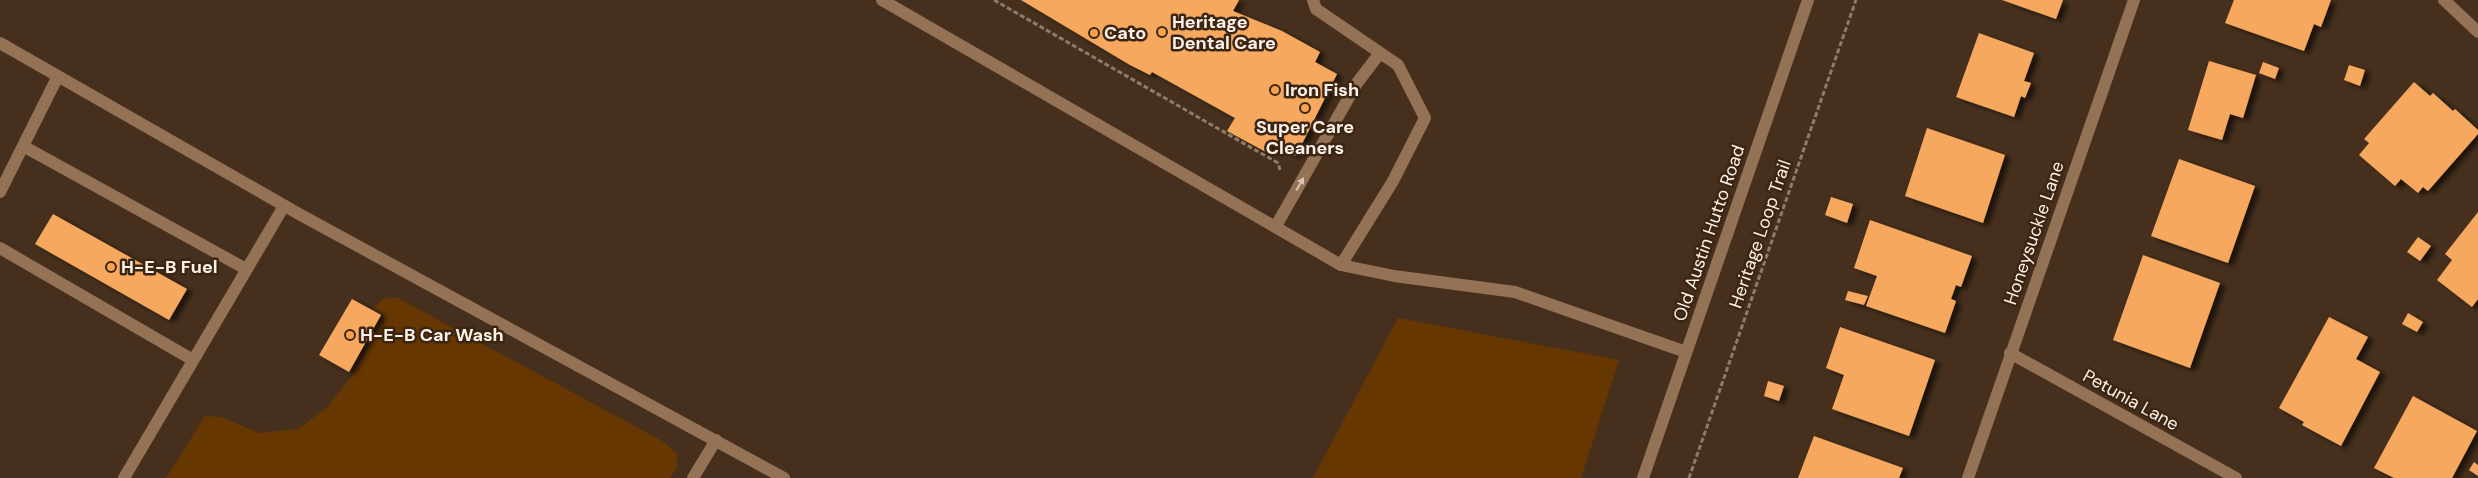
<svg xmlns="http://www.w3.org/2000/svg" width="2478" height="478" font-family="'DM Sans',sans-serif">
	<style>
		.green { fill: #663700 }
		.building { fill: #f7a85e; filter: url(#shadow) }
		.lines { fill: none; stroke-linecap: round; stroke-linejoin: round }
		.path { stroke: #8d7b6b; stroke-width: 3; stroke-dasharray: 5 2.5; stroke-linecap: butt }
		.minor { stroke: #937256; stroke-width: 12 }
		.oneway { fill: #d8c5b5 }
		.poi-dot { fill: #f8a04b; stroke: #3b2613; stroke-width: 2 }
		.labels { text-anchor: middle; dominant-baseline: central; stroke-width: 5; stroke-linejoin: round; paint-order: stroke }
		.poi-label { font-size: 18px; font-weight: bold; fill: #fdf1e8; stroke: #3b2613; text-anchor: start }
		.street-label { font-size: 18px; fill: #fdf1e8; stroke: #3b2613 }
	</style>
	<defs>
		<filter id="shadow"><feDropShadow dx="5.5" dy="3" stdDeviation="2.5" flood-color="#0009"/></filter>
	</defs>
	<rect width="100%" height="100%" fill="#46301d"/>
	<!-- green -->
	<path class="green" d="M396,297L664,442L677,454V468L670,478H166L205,416L221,417L259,433L298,429L326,408L352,376L385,315L374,308L383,299Z
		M1398,318L1619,360L1581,478H1313Z"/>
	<!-- building -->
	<path class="building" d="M1021,0H1239L1233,11L1282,31L1320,52L1315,62L1337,74L1296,156L1271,143L1266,152L1227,131L1235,118L1152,72L1150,75L1130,65Z
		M2002,0H2063L2056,19Z
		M2234,0H2331L2321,27L2314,24L2304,51L2225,23Z
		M1979,33L2034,53L2024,81L2031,83L2025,98L2021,96L2014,117L1956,97Z
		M2209,61L2256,75L2243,118L2230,114L2222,140L2188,130Z
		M2263,62L2279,68L2275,79L2259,73Z
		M2349,65L2365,70L2360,86L2344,80Z
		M2414,82L2430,96L2433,93L2453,111L2455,109L2478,130V134L2428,191L2423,187L2418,193L2401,179L2395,186L2359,155L2369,143L2364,139Z
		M1927,128L2005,155L1983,223L1905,196Z
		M2179,159L2255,186L2228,263L2151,236Z
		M1831,197L1853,204L1847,223L1825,215Z
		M2478,212V299L2472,307L2437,280L2452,260L2445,254Z
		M53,214L187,289L169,320L35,244Z
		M1870,220L1972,256L1961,287L1956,285L1951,299L1956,301L1945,333L1866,306L1877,276L1854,268Z
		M2418,237L2431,246L2420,261L2407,252Z
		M2143,255L2220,283L2190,368L2113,340Z
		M1848,291L1868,296L1864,305L1845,300Z
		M352,299L381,315L349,372L319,355Z
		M2408,313L2423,322L2417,332L2402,324Z
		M2329,317L2368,337L2356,359L2380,372L2341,446L2302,425L2304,422L2279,408Z
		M1840,327L1935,360L1909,436L1832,409L1844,375L1826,368Z
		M1768,381L1784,386L1779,401L1764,396Z
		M2413,396L2477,431L2452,478H2394L2374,468Z
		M1814,436L1903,468L1899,478H1798Z
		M2474,462L2478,465V476L2469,470Z"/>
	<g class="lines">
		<!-- path -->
		<path class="path" d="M994,0L1278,163L1280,170
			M1689,478L1856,0"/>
		<!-- minor -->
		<path class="minor" d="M882,0L1341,265L1394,276L1515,292L1686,352
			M1313,0L1316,9L1398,65L1425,118L1393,181L1341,265
			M2444,0L2478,32
			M0,43L299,214L784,478
			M23,146L246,269
			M0,192L58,76
			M1276,226L1357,83L1380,53
			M0,248L193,360
			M2010,353L2236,478
			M124,478L284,206
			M693,478L716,440
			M1643,478L1808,0
			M1968,478L2134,0"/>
	</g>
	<!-- one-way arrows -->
	<defs><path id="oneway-solid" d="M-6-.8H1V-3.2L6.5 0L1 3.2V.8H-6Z" transform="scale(1.25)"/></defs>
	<use class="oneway" href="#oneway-solid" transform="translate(1300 184) rotate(-60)"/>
	<!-- markers -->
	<g class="poi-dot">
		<circle cx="1162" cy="32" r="5"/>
		<circle cx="1094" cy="33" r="5"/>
		<circle cx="1275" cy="90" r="5"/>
		<circle cx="1305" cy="108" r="5"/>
		<circle cx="111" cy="267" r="5"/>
		<circle cx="350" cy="335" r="5"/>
	</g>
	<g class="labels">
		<!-- poi labels -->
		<g class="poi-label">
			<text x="1172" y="22">Heritage<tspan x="1172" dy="21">Dental Care</tspan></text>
			<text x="1104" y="33">Cato</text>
			<text x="1285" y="90">Iron Fish</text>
			<text x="1305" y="127" text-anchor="middle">Super Care<tspan x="1305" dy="21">Cleaners</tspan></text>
			<text x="121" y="267">H-E-B Fuel</text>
			<text x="360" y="335">H-E-B Car Wash</text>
		</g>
		<!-- street labels -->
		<g class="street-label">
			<text transform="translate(1709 233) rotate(-71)">Old Austin Hutto Road</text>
			<text transform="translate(2034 233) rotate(-71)">Honeysuckle Lane</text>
			<text transform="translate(1760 234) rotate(-71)">Heritage Loop Trail</text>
			<text transform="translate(2131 400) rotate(29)">Petunia Lane</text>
		</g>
	</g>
</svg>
